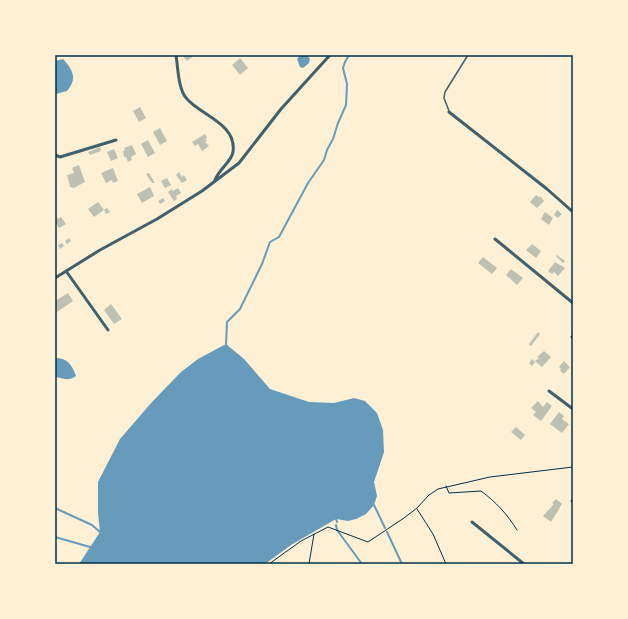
<svg xmlns="http://www.w3.org/2000/svg" width="628" height="619" font-family="'Source Sans 3',sans-serif">
	<style>
		.water { fill: #669bbc }
		.lines { fill: none; stroke-linecap: round; stroke-linejoin: round }
		.stream { stroke: #669bbc; stroke-width: 2 }
		.building { fill: #bec0b2 }
		.path { stroke: #003049; stroke-width: 1 }
		.service { stroke: #3f606c; stroke-width: 1.5 }
		.minor { stroke: #3f606c; stroke-width: 3 }
		.neatline { fill: none; stroke: #003049; stroke-width: 1.5 }
	</style>
	<rect width="100%" height="100%" fill="#fdf0d5"/>
	<!-- water -->
	<path class="water" d="M300,55H307L310,59L309,63L303,68L300,67L297,59Z
		M63,59C74,71 77,79 67,91L56,94L55,61Z
		M226,344L244,359L270,389L309,402L334,403L354,398L365,401L377,413L383,430L384,452L374,482L377,496L374,505L366,514L356,519L348,521L336,519L291,545L265,564H79L100,532L98,513V482L120,439L152,402L181,372L198,359Z
		M55,358C68,358 72,365 76,376C68,382 63,378 55,377Z"/>
	<g class="lines">
		<!-- stream -->
		<path class="stream" d="M226,344L227,322L240,309L262,264L270,242L279,237L308,183L324,160L327,150L333,139L338,123L346,105L347,84L343,68L345,62L349,55
			M374,505L385,528
			M55,508L92,525L100,532
			M336,519L337,522
			M336,525L337,530L362,564
			M387,532L402,564
			M55,537L90,547"/>
	</g>
	<!-- building -->
	<path class="building" d="M182,55H195L187,61Z
		M240,58L248,68L240,75L232,65Z
		M140,107L146,118L139,122L133,111Z
		M160,128L167,141L160,145L153,132Z
		M205,134L207,138L205,139L207,141L205,142L209,146L202,151L198,144L195,146L192,142Z
		M148,140L155,153L148,157L141,144Z
		M132,145L136,154L131,157L132,160L128,162L126,157H124L123,151L125,150L124,148Z
		M100,147L101,151L90,155L88,152Z
		M114,149L118,158L111,161L107,152Z
		M79,165L85,182L74,188L70,187L67,175L74,173L72,168Z
		M113,168L118,181L113,183L112,180L106,183L101,173Z
		M179,172L182,177L184,175L187,180L182,183L176,175Z
		M149,173L155,183H152L146,174Z
		M167,178L171,185L165,188L161,181Z
		M150,187L154,196L142,203L137,194Z
		M178,188L181,193L176,196L177,199L174,201L168,192L172,189L173,191Z
		M536,195L539,197L540,196L544,201L537,208L530,202Z
		M163,198L165,201L160,204L158,201Z
		M98,202L104,210L94,217L88,209Z
		M107,208L110,212L106,214L104,210Z
		M557,210L562,214L558,218L554,215Z
		M545,212L553,218L549,225L541,219Z
		M56,216L58,219L61,217L66,224L59,228L55,222Z
		M69,238L71,241L67,244L65,241Z
		M62,243L64,246L60,249L58,245Z
		M532,244L541,251L536,258L526,250Z
		M557,255L565,261L563,263L556,256Z
		M483,257L497,268L492,274L478,263Z
		M555,262L565,268L558,276L554,272L552,274L548,271Z
		M511,269L523,278L517,285L506,275Z
		M68,293L73,301L57,312L55,308V301Z
		M111,304L122,319L114,324L104,310Z
		M538,332L540,334L531,346L529,344Z
		M544,351L551,357L542,367L535,361L539,358L537,357Z
		M532,359L535,362L532,366L529,363Z
		M564,361L570,367L564,374L560,371L561,369L559,367Z
		M538,401L543,407L547,402L552,406L541,421L533,415L536,412L531,408Z
		M559,412L564,416L562,419L569,424L562,433L550,424Z
		M516,427L525,435L521,440L511,432Z
		M556,499L562,504L551,522L543,516L554,504L552,503Z"/>
	<g class="lines">
		<!-- path -->
		<path class="path" d="M446,486L449,493L481,491C496,502 507,514 517,530
			M417,509L433,534L446,564
			M269,564L301,541L328,527L368,542L404,518L417,508L429,495L438,489L490,477L573,467
			M309,564L314,534"/>
		<!-- service -->
		<path class="service" d="M449,111L444,98L445,92L468,55"/>
		<!-- minor -->
		<path class="minor" d="M176,55C178,67 178,90 187,99C202,116 237,124 233,152C232,161 219,169 215,180
			M449,112L547,189L573,212
			M55,155L60,157L116,140
			M495,239L573,303
			M66,271L108,330
			M55,278L100,250L157,219L202,191L239,163L281,109L330,55
			M572,337L573,336
			M549,391L573,409
			M572,501H573
			M472,522L524,564"/>
	</g>
	<!-- border -->
	<rect width="628" height="619" fill="none" stroke="#fdf0d5" stroke-width="112"/>
	<rect x="56" y="56" width="516" height="507" class="neatline"/>
</svg>
